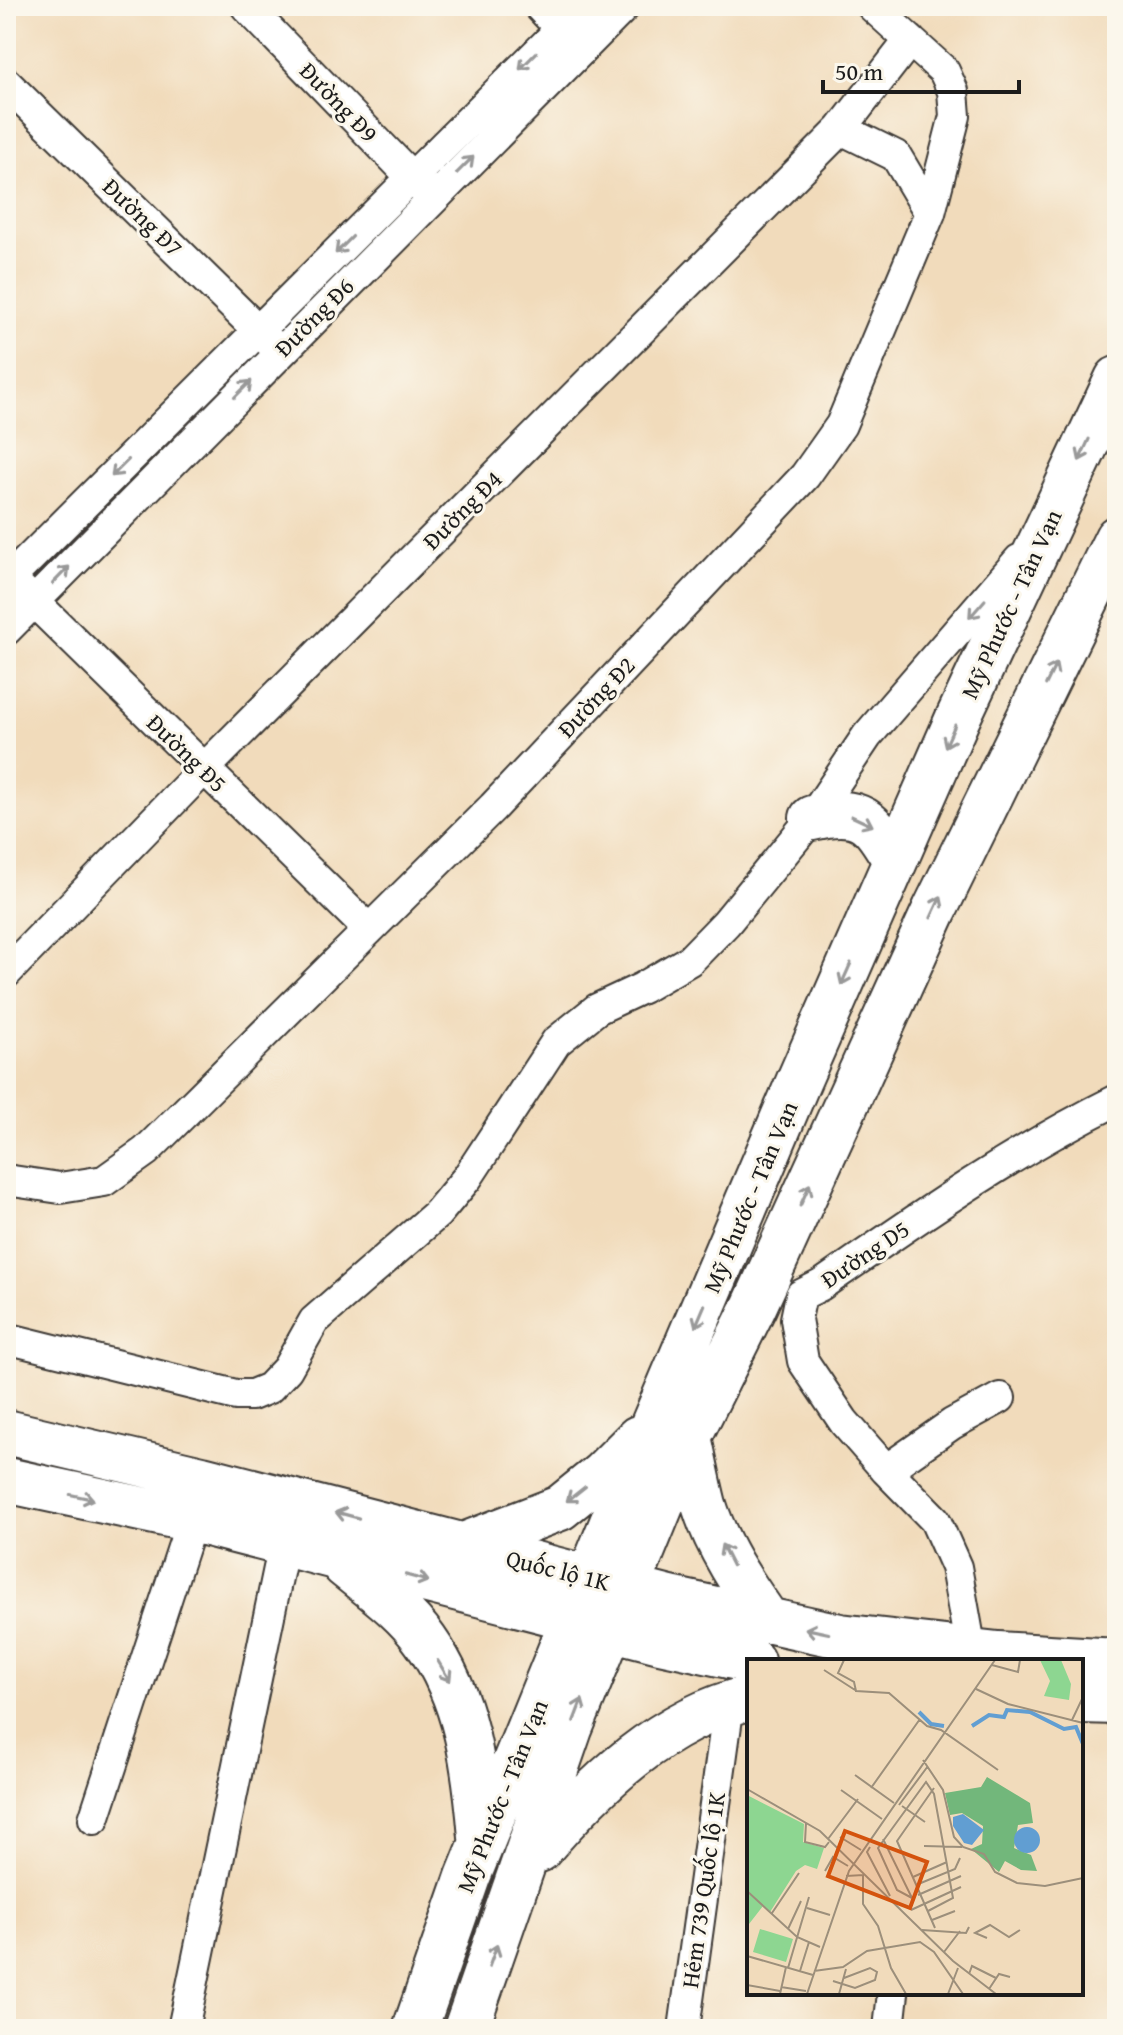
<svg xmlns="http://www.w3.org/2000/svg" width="1123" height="2035" font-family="'Gentium Book Plus',serif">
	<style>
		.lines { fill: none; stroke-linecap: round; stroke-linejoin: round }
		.street-casing { stroke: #3c3934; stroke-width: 34 }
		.primary-casing { stroke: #3c3934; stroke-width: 48 }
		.street { stroke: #fff; stroke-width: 30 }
		.primary { stroke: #fff; stroke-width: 44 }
		.oneway { stroke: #999 }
		.labels { text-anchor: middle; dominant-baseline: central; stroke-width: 6; stroke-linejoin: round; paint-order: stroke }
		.street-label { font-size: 24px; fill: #1c1c1c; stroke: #fbf7ec }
		.inset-river { fill: none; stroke: #619ed2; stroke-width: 4 }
		.inset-road { fill: none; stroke: #9c8f7b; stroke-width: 2 }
		.view { fill: #d4530e; fill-opacity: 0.15; stroke: #d4530e; stroke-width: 4 }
		.inset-edge { fill: none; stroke: #1c1c1c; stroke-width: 4 }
	</style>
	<rect width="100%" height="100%" fill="#fbf7ec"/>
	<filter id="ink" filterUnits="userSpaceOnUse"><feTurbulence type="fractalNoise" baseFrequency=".0125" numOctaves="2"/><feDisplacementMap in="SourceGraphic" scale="16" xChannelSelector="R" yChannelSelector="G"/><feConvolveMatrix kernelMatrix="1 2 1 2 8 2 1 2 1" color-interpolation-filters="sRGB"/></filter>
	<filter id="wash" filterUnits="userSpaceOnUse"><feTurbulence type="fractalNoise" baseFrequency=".006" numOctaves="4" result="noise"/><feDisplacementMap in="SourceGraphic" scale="32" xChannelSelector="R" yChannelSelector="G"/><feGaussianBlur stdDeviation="1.8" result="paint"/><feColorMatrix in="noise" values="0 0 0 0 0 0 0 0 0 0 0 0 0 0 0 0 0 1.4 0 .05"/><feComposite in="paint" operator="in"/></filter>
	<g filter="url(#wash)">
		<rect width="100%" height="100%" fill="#f1dbbb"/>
	</g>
	<g filter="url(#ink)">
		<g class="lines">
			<defs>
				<path id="street" d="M246,6L425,191
					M539,6L573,42
					M6,83L273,345
					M841,129L896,156L930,213
					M6,582L584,6
					M19,587L369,930
					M6,630L625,6
					M6,973L204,769L841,129L910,40
					M6,1180L60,1188L104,1181L146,1151L493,807L805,476L841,425L930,213L955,116L953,91L944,71L872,6
					M6,1338L236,1395H252L269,1388L287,1369L314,1321L437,1214L467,1178L556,1042L597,1009L642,988L690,960L726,923L812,818L867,736L1019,560
					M886,1470L952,1424L1000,1398
					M971,1651L956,1567L935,1520L886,1470L844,1422L803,1361L796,1319L801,1295L821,1285C918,1218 1012,1152 1117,1100
					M94,1819L192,1520
					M183,2029L284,1544
					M684,2029L729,1703
					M889,2029L893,1993"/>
				<path id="primary" d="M812,818C862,806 871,820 895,860
					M6,1432L202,1478L670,1599L840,1636L998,1654L1117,1661
					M689,1437C694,1459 698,1482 704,1505C717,1547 743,1585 768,1621
					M6,1480L192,1520L660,1641L752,1661
					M464,1545L560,1508L602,1474L638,1438
					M344,1565C372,1588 404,1610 425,1640C467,1699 475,1767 481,1837
					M1081,1701L1117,1702
					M539,1850C595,1784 662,1719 749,1698
					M415,2029L468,1877L626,1488L799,1080L957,720L1117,379
					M466,2029L570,1729L689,1437L754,1307L935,909L1117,538"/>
			</defs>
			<!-- street casing -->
			<use href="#street" class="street-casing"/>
			<!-- primary casing -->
			<use href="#primary" class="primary-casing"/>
			<!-- street -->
			<use href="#street" class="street"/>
			<!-- primary -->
			<use href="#primary" class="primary"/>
		</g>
		<!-- one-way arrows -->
		<defs><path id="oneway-shaft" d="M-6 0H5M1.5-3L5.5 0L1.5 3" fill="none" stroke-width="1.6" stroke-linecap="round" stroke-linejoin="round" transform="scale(2)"/></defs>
		<g class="oneway">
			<use href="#oneway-shaft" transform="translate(528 61) rotate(135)"/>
			<use href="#oneway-shaft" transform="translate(465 165) rotate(-45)"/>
			<use href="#oneway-shaft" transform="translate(344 245) rotate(135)"/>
			<use href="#oneway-shaft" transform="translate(243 389) rotate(-45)"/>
			<use href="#oneway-shaft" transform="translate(1084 450) rotate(115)"/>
			<use href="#oneway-shaft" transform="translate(120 468) rotate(135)"/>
			<use href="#oneway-shaft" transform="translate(61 575) rotate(-46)"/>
			<use href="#oneway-shaft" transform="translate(977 609) rotate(131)"/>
			<use href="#oneway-shaft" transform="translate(1051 674) rotate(-64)"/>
			<use href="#oneway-shaft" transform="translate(950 736) rotate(114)"/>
			<use href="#oneway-shaft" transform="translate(862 821) rotate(25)"/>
			<use href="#oneway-shaft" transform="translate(936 907) rotate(-65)"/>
			<use href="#oneway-shaft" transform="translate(846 974) rotate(114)"/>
			<use href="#oneway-shaft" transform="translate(805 1195) rotate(-66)"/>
			<use href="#oneway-shaft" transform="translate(700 1316) rotate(113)"/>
			<use href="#oneway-shaft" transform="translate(576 1494) rotate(142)"/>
			<use href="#oneway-shaft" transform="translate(82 1497) rotate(12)"/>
			<use href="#oneway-shaft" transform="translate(347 1515) rotate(-165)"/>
			<use href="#oneway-shaft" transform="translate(727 1555) rotate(-117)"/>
			<use href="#oneway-shaft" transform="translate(417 1578) rotate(15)"/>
			<use href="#oneway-shaft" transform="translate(817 1631) rotate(-168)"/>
			<use href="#oneway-shaft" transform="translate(444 1671) rotate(59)"/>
			<use href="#oneway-shaft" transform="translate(578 1710) rotate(-69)"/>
			<use href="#oneway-shaft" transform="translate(493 1956) rotate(-70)"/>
		</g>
	</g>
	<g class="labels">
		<!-- street labels -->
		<g class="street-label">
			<text transform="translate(339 102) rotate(46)">Đường Đ9</text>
			<text transform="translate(143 217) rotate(44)">Đường Đ7</text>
			<text transform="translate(314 317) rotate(-45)">Đường Đ6</text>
			<text transform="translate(462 510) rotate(-45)">Đường Đ4</text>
			<text transform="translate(1011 604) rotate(-65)">Mỹ Phước - Tân Vạn</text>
			<text transform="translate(596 697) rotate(-47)">Đường Đ2</text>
			<text transform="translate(187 753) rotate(44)">Đường Đ5</text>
			<text transform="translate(750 1197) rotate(-67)">Mỹ Phước - Tân Vạn</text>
			<text transform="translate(865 1254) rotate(-34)">Đường D5</text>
			<text transform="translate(558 1570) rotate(14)">Quốc lộ 1K</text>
			<text transform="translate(502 1796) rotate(-68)">Mỹ Phước - Tân Vạn</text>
			<text transform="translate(703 1890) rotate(-82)">Hẻm 739 Quốc lộ 1K</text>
		</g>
	</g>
	<!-- overview -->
	<g transform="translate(747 1659)">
		<rect width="336" height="336" fill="#f1dbbb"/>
		<path d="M293,1H314L324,25L322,41L297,37L303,22ZM0,136L57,165L56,183L77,189L70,210L58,206L49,212L23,253L16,247L2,265ZM13,270L46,280L39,303L6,293Z" fill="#8dd691"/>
		<path d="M240,118L283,144L286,164L271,166L267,189L284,196L290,212L274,211L258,202L252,213L224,190L235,185L236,167L215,154L203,156L198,134L234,128Z" fill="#72b77b"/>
		<path d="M216,155L237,171L225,186L217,184L206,167V158ZM267 181a13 13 0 1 1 26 0a13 13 0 1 1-26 0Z" fill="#619ed2"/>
		<path class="inset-river" d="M172,53L184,65L197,67M225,67L242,56L257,58L260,51L283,53L317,70L329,68L336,85"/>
		<path class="inset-road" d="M97,1L91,14L107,23L109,32L142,34L180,67L194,71L251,111M245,6L271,13L273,1M77,11L108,31M229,30L261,45L336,64M325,61L336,38M176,101L196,131L207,178L216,188L237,195L248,213L270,224L298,227L336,219M108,116L147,144M124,129L173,60M187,129L150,182L188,269M0,130L73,172L206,302L249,335M94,131L135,160M152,146L181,107M155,147L178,163M59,164L58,183L78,188L82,183M93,178L114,191M81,180L111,140M136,180L165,239M177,187L215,188M123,188L120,193L143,237M78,212L86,198L101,207M99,217L116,216V245L131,267L144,309L159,335M166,218L200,203M169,226L208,210L213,199M0,232L50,278L73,288M171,236L214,217M165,239L150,231L131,189L179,123L187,135L206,239L181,252M60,249L83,256M164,251L214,228M25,254L52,214M185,261L208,252M41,270L54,242M175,271L219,274L222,268M240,279L228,274L243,266L262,278L273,271M197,293L213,272M0,297L66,316M41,309L62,238M53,312L62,283M67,312L96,308L120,292L173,283L187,293L216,335M222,315L225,307L249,319M86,322L108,329L128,321L130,313L123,309L97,319M0,326L33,332M34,328L59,332M242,330L252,315L263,318M33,335L39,308M60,335L102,212L248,1M92,335L99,310M201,335L211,309"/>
		<path class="view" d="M98,172L180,203L163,249L81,217Z"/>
		<rect width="336" height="336" class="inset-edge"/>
	</g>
	<!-- margin -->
	<rect width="1123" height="2035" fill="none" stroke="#fbf7ec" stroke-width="32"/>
	<!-- scale -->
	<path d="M823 80v12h196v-12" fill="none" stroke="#1c1c1c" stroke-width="4"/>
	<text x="835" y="80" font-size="24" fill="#1c1c1c" stroke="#fbf7ec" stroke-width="6" paint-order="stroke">50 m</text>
</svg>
